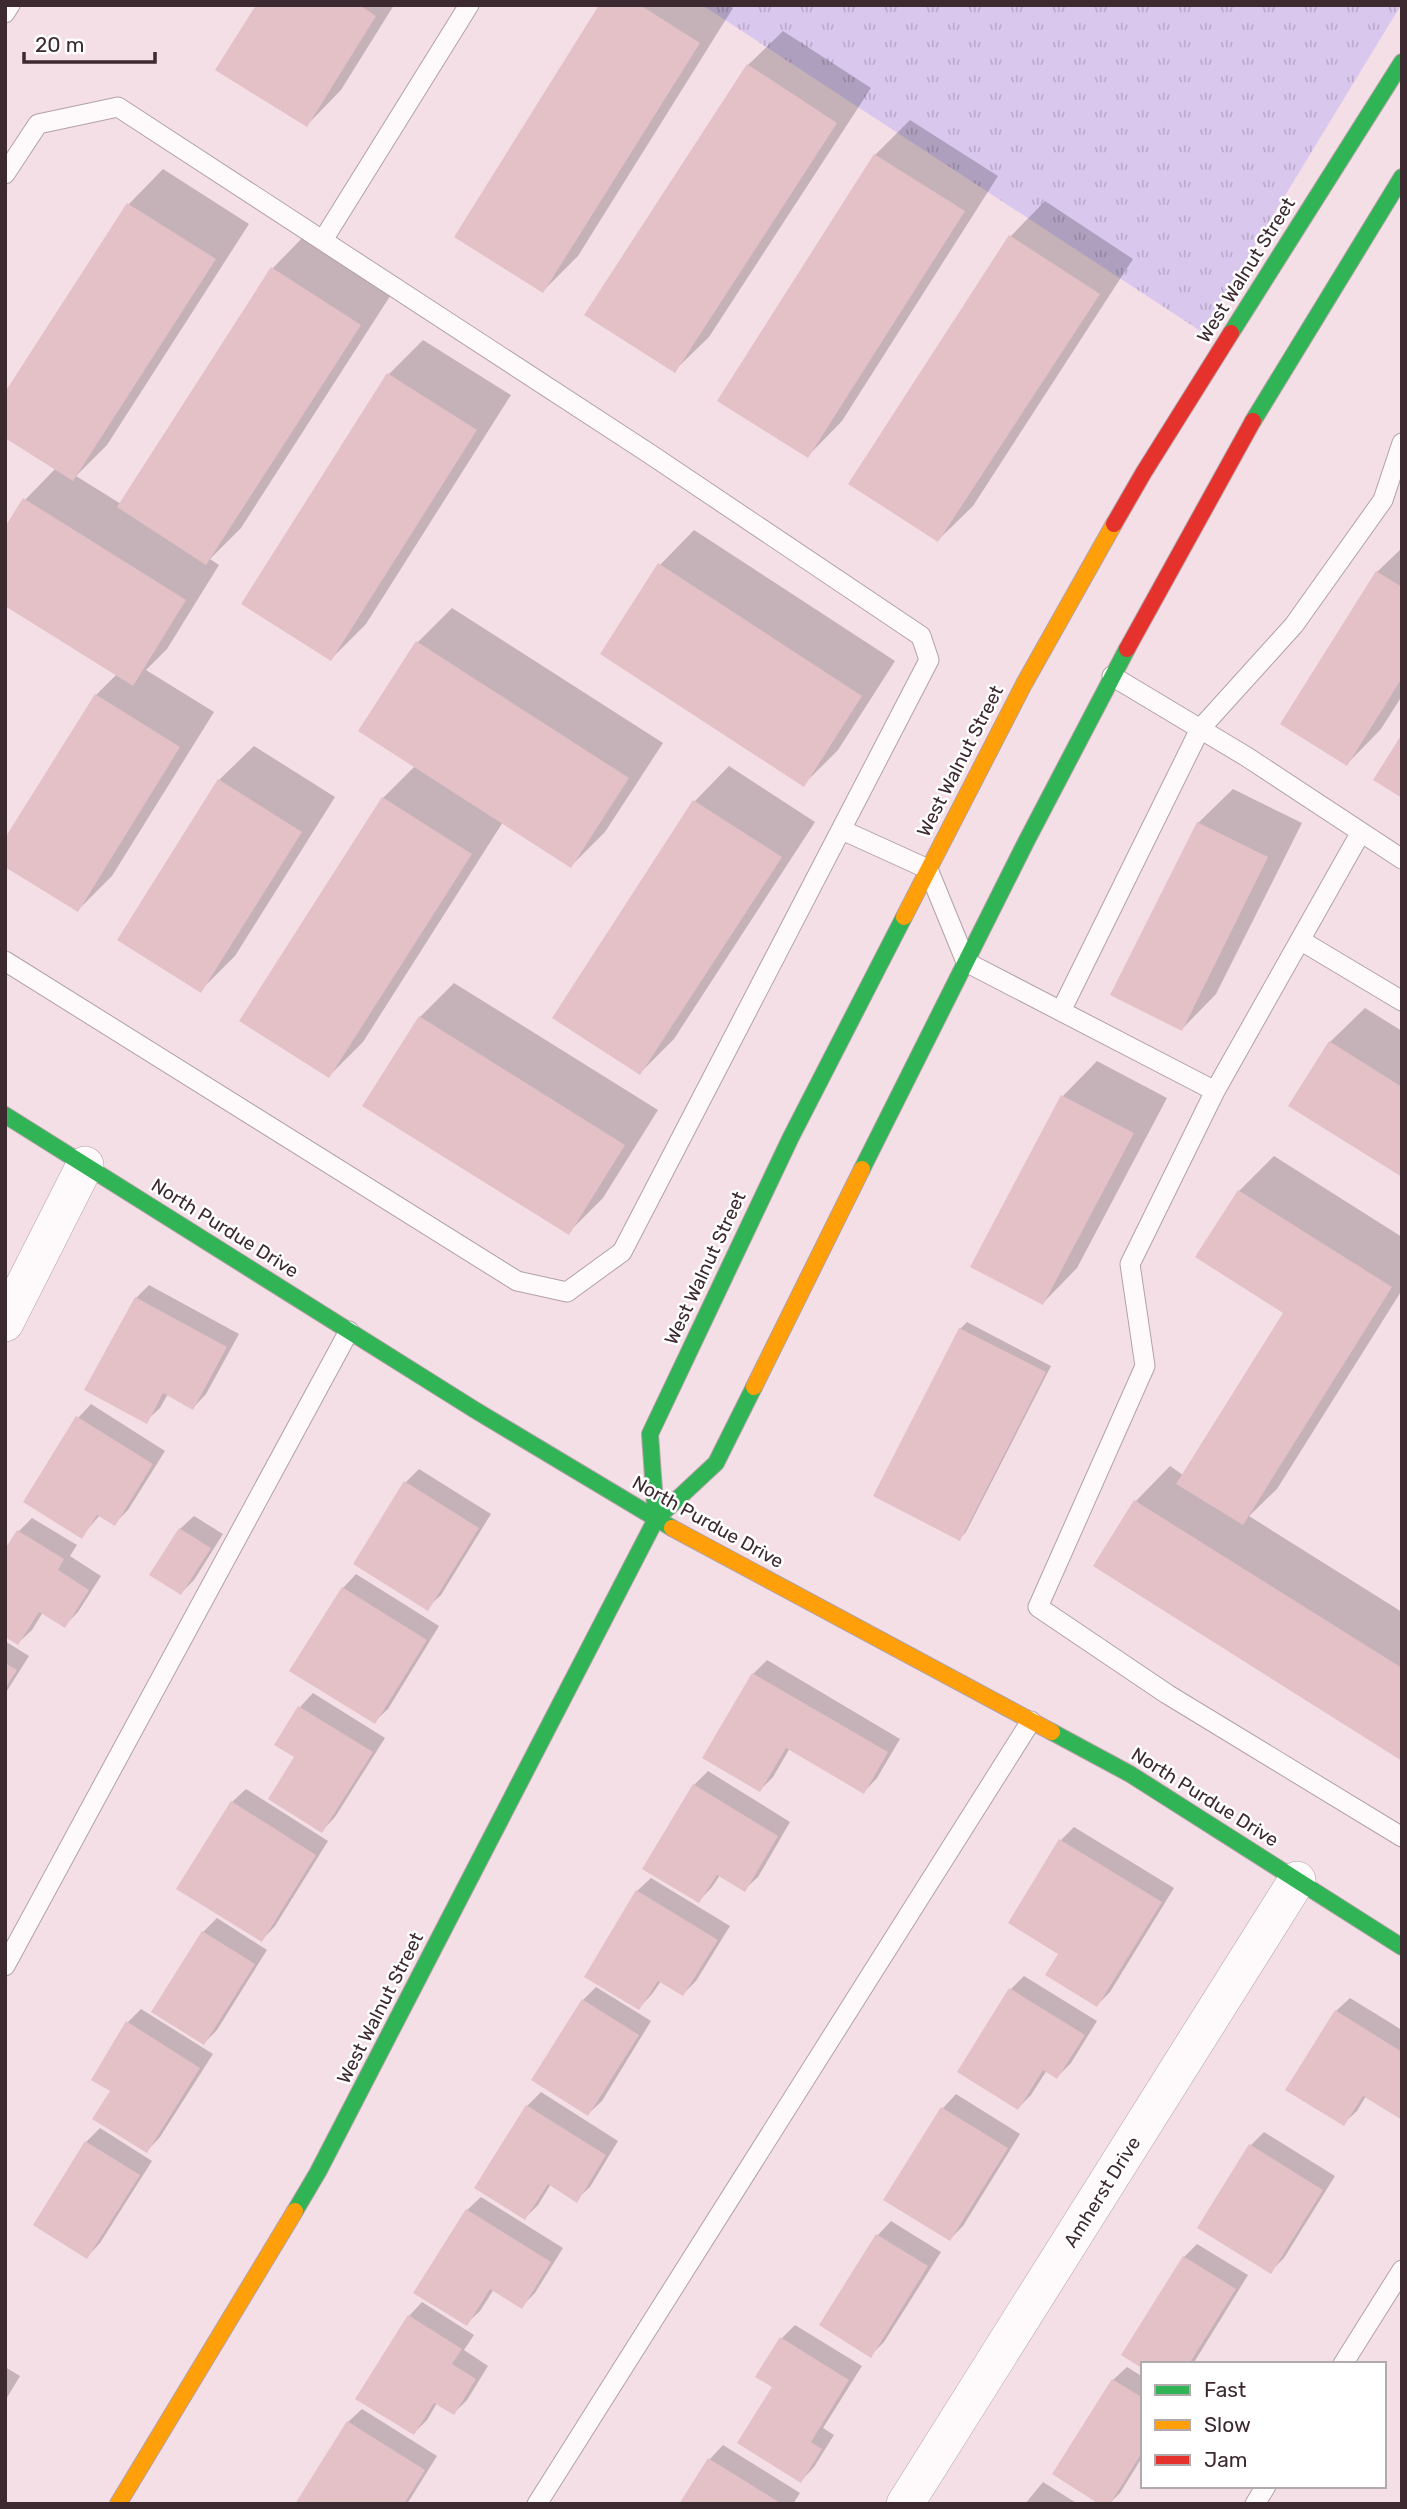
<svg xmlns="http://www.w3.org/2000/svg" width="1407" height="2509" font-family="Rubik,sans-serif">
	<style>
		.grass { fill: url(#grass-tufts) }
		.shadow { fill: #0003 }
		.building { fill: #e3c1c6 }
		.lines { fill: none; stroke-linecap: round; stroke-linejoin: round }
		.lane-casing { stroke: #b2a1a7; stroke-width: 21 }
		.street-casing { stroke: #b2a1a7; stroke-width: 38 }
		.fast-casing { stroke: #b2a1a7; stroke-width: 18 }
		.slow-casing { stroke: #b2a1a7; stroke-width: 18 }
		.jam-casing { stroke: #b2a1a7; stroke-width: 18 }
		.lane { stroke: #fefafb; stroke-width: 19 }
		.street { stroke: #fefafb; stroke-width: 37 }
		.fast { stroke: #30b455; stroke-width: 16 }
		.slow { stroke: #ff9f0a; stroke-width: 16 }
		.jam { stroke: #e5322d; stroke-width: 16 }
		.labels { text-anchor: middle; dominant-baseline: central; stroke-width: 5; stroke-linejoin: round; paint-order: stroke }
		.street-label { font-size: 19px; fill: #3d2a31; stroke: #fff }
	</style>
	<defs>
		<pattern id="grass-tufts" width="24" height="20" patternUnits="userSpaceOnUse" patternTransform="scale(1.75)"><rect width="24" height="20" fill="#dac7ee"/><path d="M3 7l-1-3M5 7V3M7 7l1-3M15 17l-1-3M17 17v-4M19 17l1-3" fill="none" stroke="#bcabcd"/></pattern>
	</defs>
	<rect width="100%" height="100%" fill="#f5dfe6"/>
	<!-- grass -->
	<path class="grass" d="M702,5H1401L1202,332Z"/>
	<!-- shadow -->
	<path class="shadow" d="M258,5H394L341,90L307,125Z
		M601,5H729L733,8L578,256L543,291Z
		M783,31L871,88L709,337L674,371L748,65Z
		M910,120L998,176L842,421L808,456L875,155Z
		M163,169L249,224L107,445L76,476L121,504L273,268L307,233L394,290L241,528L210,559L219,565L167,649L146,670L214,712L112,876L78,910L5,842L96,695L117,674L25,500L56,468L5,395L129,204Z
		M1045,201L1133,259L973,506L938,540L850,483L1011,236Z
		M423,340L511,395L366,624L331,659L389,374Z
		M694,530L895,661L838,750L804,784L660,565Z
		M1402,548V696L1381,729L1347,764L1377,572Z
		M452,608L663,743L605,832L571,866L503,822L363,1042L329,1076L241,1020L383,798L415,766L361,730L418,642Z
		M254,746L335,797L235,956L201,990L219,780Z
		M729,766L815,822L674,1039L640,1073L554,1018L695,801Z
		M1233,789L1302,823L1216,994L1182,1029L1198,823Z
		M454,983L658,1110L603,1198L568,1233L420,1017Z
		M1365,1008L1402,1031V1175L1330,1042Z
		M1097,1061L1167,1098L1077,1268L1043,1303L973,1266L1063,1096Z
		M1274,1156L1402,1237V1290L1277,1489L1249,1516L1402,1612V1759L1095,1566L1136,1501L1170,1466L1183,1475L1286,1312L1239,1191Z
		M149,1285L239,1334L206,1394L193,1408L168,1394L160,1408L146,1421L136,1298Z
		M967,1322L1051,1366L966,1532L960,1538V1329Z
		M91,1404L165,1451L128,1510L114,1524L100,1515L81,1537L78,1418Z
		M419,1469L491,1514L441,1595L427,1608L406,1482Z
		M194,1516L223,1534L194,1580L181,1593L180,1529Z
		M32,1518L77,1545L70,1556L101,1576L78,1612L64,1626L43,1612L32,1630L18,1643L5,1553L19,1531Z
		M356,1574L439,1626L388,1709L374,1722L343,1588Z
		M5,1641L29,1656L5,1694Z
		M767,1660L900,1739L877,1778L864,1792L790,1748L773,1777L760,1790L704,1758L753,1674Z
		M313,1693L385,1738L335,1817L322,1831L296,1757L276,1744L300,1707Z
		M708,1771L790,1822L758,1877L744,1890L720,1875L712,1887L699,1901L644,1868L694,1785Z
		M246,1789L328,1841L275,1926L262,1940L232,1802Z
		M1074,1827L1174,1888L1110,1992L1097,2005L1061,1953V1840Z
		M651,1878L730,1926L696,1981L683,1994L661,1981L652,1994L639,2008L637,1891Z
		M217,1918L267,1950L217,2030L204,2043L153,2011L203,1932Z
		M1024,1976L1097,2021L1071,2063L1057,2077L1047,2070L1031,2095L1018,2108L959,2071L1011,1989Z
		M596,1987L651,2021L602,2101L588,2114L583,2000Z
		M1350,1998L1402,2030V2118L1366,2096L1357,2111L1343,2124L1336,2011Z
		M141,2009L213,2054L160,2137L147,2151L113,2090L128,2022Z
		M541,2092L618,2141L590,2187L576,2200L551,2184L538,2205L525,2218L527,2106Z
		M956,2094L1020,2134L963,2226L950,2239L886,2199L943,2108Z
		M100,2128L152,2161L100,2243L87,2257L35,2224L86,2142Z
		M1264,2132L1335,2176L1284,2258L1270,2272L1199,2227L1251,2145Z
		M481,2197L563,2248L535,2293L522,2306L494,2289L480,2311L466,2324L467,2210Z
		M891,2221L941,2252L884,2342L871,2355L822,2325L878,2235Z
		M1197,2244L1248,2275L1193,2364H1143L1123,2355L1184,2257Z
		M422,2302L474,2335L464,2350L488,2366L467,2400L454,2413L437,2403L427,2420L414,2433L409,2316Z
		M795,2325L862,2366L823,2428L834,2435L814,2467L801,2481L774,2386L782,2338Z
		M5,2367L20,2376L5,2401Z
		M1127,2367L1143,2377V2456L1120,2493L1109,2504L1113,2380Z
		M362,2409L437,2456L407,2504H299L348,2422Z
		M723,2445L800,2493L793,2504H681L710,2459Z
		M1043,2482L1078,2504H1025Z"/>
	<!-- building -->
	<path class="building" d="M256,5H359L376,16L307,127L215,70Z
		M599,5H640L700,43L543,293L454,237Z
		M747,64L837,123L675,373L584,315Z
		M874,154L965,211L808,458L717,401Z
		M127,203L216,259L73,481L5,438V392Z
		M1009,235L1100,294L938,542L848,484Z
		M271,267L361,325L206,565L117,507Z
		M387,373L477,430L331,661L241,604Z
		M23,498L186,600L133,686L5,606V527Z
		M658,563L862,696L804,787L600,654Z
		M1376,571L1402,587V678L1347,766L1280,724Z
		M416,641L629,778L571,868L358,731Z
		M95,694L180,747L78,912L5,867V838Z
		M1402,734V798L1373,780Z
		M218,779L302,832L201,993L117,940Z
		M382,797L472,854L329,1078L239,1021Z
		M693,800L782,857L640,1075L552,1018Z
		M1197,822L1268,857L1182,1031L1110,995Z
		M419,1016L625,1145L569,1235L362,1106Z
		M1329,1041L1402,1087V1177L1288,1106Z
		M1061,1095L1134,1133L1043,1305L970,1267Z
		M1238,1190L1392,1287L1243,1525L1176,1484L1283,1313L1195,1257Z
		M135,1297L227,1347L193,1410L163,1393L147,1424L84,1390Z
		M959,1328L1046,1372L960,1541L873,1496Z
		M76,1416L153,1464L115,1526L97,1515L82,1539L23,1502Z
		M404,1481L479,1528L428,1611L353,1564Z
		M1134,1500L1402,1668V1761L1093,1566Z
		M179,1528L211,1548L181,1595L149,1575Z
		M17,1530L64,1559L58,1570L89,1590L65,1628L39,1612L18,1645L5,1637V1549Z
		M342,1587L427,1640L375,1724L289,1671Z
		M5,1663L17,1670L5,1689Z
		M752,1673L888,1752L864,1794L786,1748L760,1792L702,1758Z
		M298,1706L373,1752L322,1833L268,1799L294,1757L274,1745Z
		M693,1784L778,1836L745,1892L717,1875L699,1903L642,1869Z
		M231,1801L316,1855L262,1942L176,1889Z
		M1059,1839L1162,1902L1097,2007L1045,1975L1058,1954L1008,1923Z
		M636,1890L718,1940L683,1996L658,1981L639,2010L584,1977Z
		M202,1931L255,1964L204,2045L151,2012Z
		M1009,1988L1085,2035L1057,2079L1043,2070L1018,2110L957,2072Z
		M582,1999L639,2035L588,2116L531,2080Z
		M1335,2010L1402,2052V2120L1363,2096L1344,2126L1285,2090Z
		M126,2021L200,2068L147,2153L92,2119L110,2091L91,2080Z
		M526,2105L606,2155L577,2203L548,2184L525,2220L474,2188Z
		M941,2107L1008,2148L950,2241L883,2200Z
		M85,2141L140,2175L87,2259L33,2225Z
		M1249,2144L1323,2190L1271,2274L1197,2228Z
		M466,2209L551,2262L522,2309L490,2289L467,2326L413,2293Z
		M876,2234L928,2266L871,2358L819,2325Z
		M1183,2256L1236,2289L1189,2364H1143V2369L1121,2355Z
		M408,2315L462,2349L452,2364L476,2379L454,2415L434,2403L414,2435L355,2399Z
		M780,2337L849,2380L811,2442L822,2449L801,2483L737,2443L772,2387L755,2377Z
		M1112,2379L1143,2398V2451L1110,2504H1099L1052,2474Z
		M347,2421L425,2470L404,2504H295Z
		M708,2458L782,2504H679Z"/>
	<g class="lines">
		<defs>
			<path id="lane" d="M5,13L10,5
				M5,174L38,124L118,107L650,454L921,636L929,660L622,1252L567,1292L517,1281L5,961
				M323,240L469,5
				M1112,676L1247,757L1402,859
				M842,830L928,869L966,962L1215,1091
				M1361,832L1215,1091L1130,1264L1145,1366L1038,1607L1167,1694L1402,1837
				M1300,940L1402,1001
				M1061,1011L1200,729L1294,625L1383,500L1402,443
				M5,1966L349,1331
				M1343,2364L1402,2270
				M537,2504L1031,1721
				M1255,2504L1266,2486"/>
			<path id="street" d="M5,1323L85,1165
				M905,2504L1297,1880"/>
			<path id="fast" d="M1231,333L1402,62
				M1253,421L1402,177
				M5,1115L475,1410L672,1528
				M862,1169L1027,840L1127,649
				M656,1519L650,1434L791,1137L904,917
				M1052,1732L1130,1774L1402,1947
				M295,2211L318,2172L656,1519L716,1463L754,1387"/>
			<path id="slow" d="M904,917L1024,684L1114,524
				M754,1387L862,1169
				M672,1528L1052,1732
				M118,2504L295,2211"/>
			<path id="jam" d="M1114,524L1144,472L1231,333
				M1127,649L1253,421"/>
		</defs>
		<!-- lane casing -->
		<use href="#lane" class="lane-casing"/>
		<!-- street casing -->
		<use href="#street" class="street-casing"/>
		<!-- fast casing -->
		<use href="#fast" class="fast-casing"/>
		<!-- slow casing -->
		<use href="#slow" class="slow-casing"/>
		<!-- jam casing -->
		<use href="#jam" class="jam-casing"/>
		<!-- lane -->
		<use href="#lane" class="lane"/>
		<!-- street -->
		<use href="#street" class="street"/>
		<!-- fast -->
		<use href="#fast" class="fast"/>
		<!-- slow -->
		<use href="#slow" class="slow"/>
		<!-- jam -->
		<use href="#jam" class="jam"/>
	</g>
	<g class="labels">
		<!-- street labels -->
		<g class="street-label">
			<text transform="translate(1246 270) rotate(-58)">West Walnut Street</text>
			<text transform="translate(960 761) rotate(-63)">West Walnut Street</text>
			<text transform="translate(225 1228) rotate(32)">North Purdue Drive</text>
			<text transform="translate(705 1268) rotate(-65)">West Walnut Street</text>
			<text transform="translate(708 1522) rotate(29)">North Purdue Drive</text>
			<text transform="translate(1205 1797) rotate(32)">North Purdue Drive</text>
			<text transform="translate(380 2008) rotate(-63)">West Walnut Street</text>
			<text transform="translate(1102 2192) rotate(-58)">Amherst Drive</text>
		</g>
	</g>
	<!-- border -->
	<rect width="1407" height="2509" fill="none" stroke="#3d2a31" stroke-width="14"/>
	<!-- legend -->
	<rect x="1141" y="2362" width="245" height="126" fill="#ffffff" stroke="#b1aaad" stroke-width="2"/>
	<rect x="1155" y="2385" width="35" height="10" fill="#30b455" stroke="#b1aaad" stroke-width="2"/>
	<text x="1204" y="2397" font-size="21" fill="#3d2a31">Fast</text>
	<rect x="1155" y="2420" width="35" height="10" fill="#ff9f0a" stroke="#b1aaad" stroke-width="2"/>
	<text x="1204" y="2432" font-size="21" fill="#3d2a31">Slow</text>
	<rect x="1155" y="2455" width="35" height="10" fill="#e5322d" stroke="#b1aaad" stroke-width="2"/>
	<text x="1204" y="2467" font-size="21" fill="#3d2a31">Jam</text>
	<!-- scale -->
	<path d="M24 52v10h131v-10" fill="none" stroke="#3d2a31" stroke-width="3.5"/>
	<text x="35" y="52" font-size="21" fill="#3d2a31" stroke="#ffffff" stroke-width="5" paint-order="stroke">20 m</text>
</svg>
